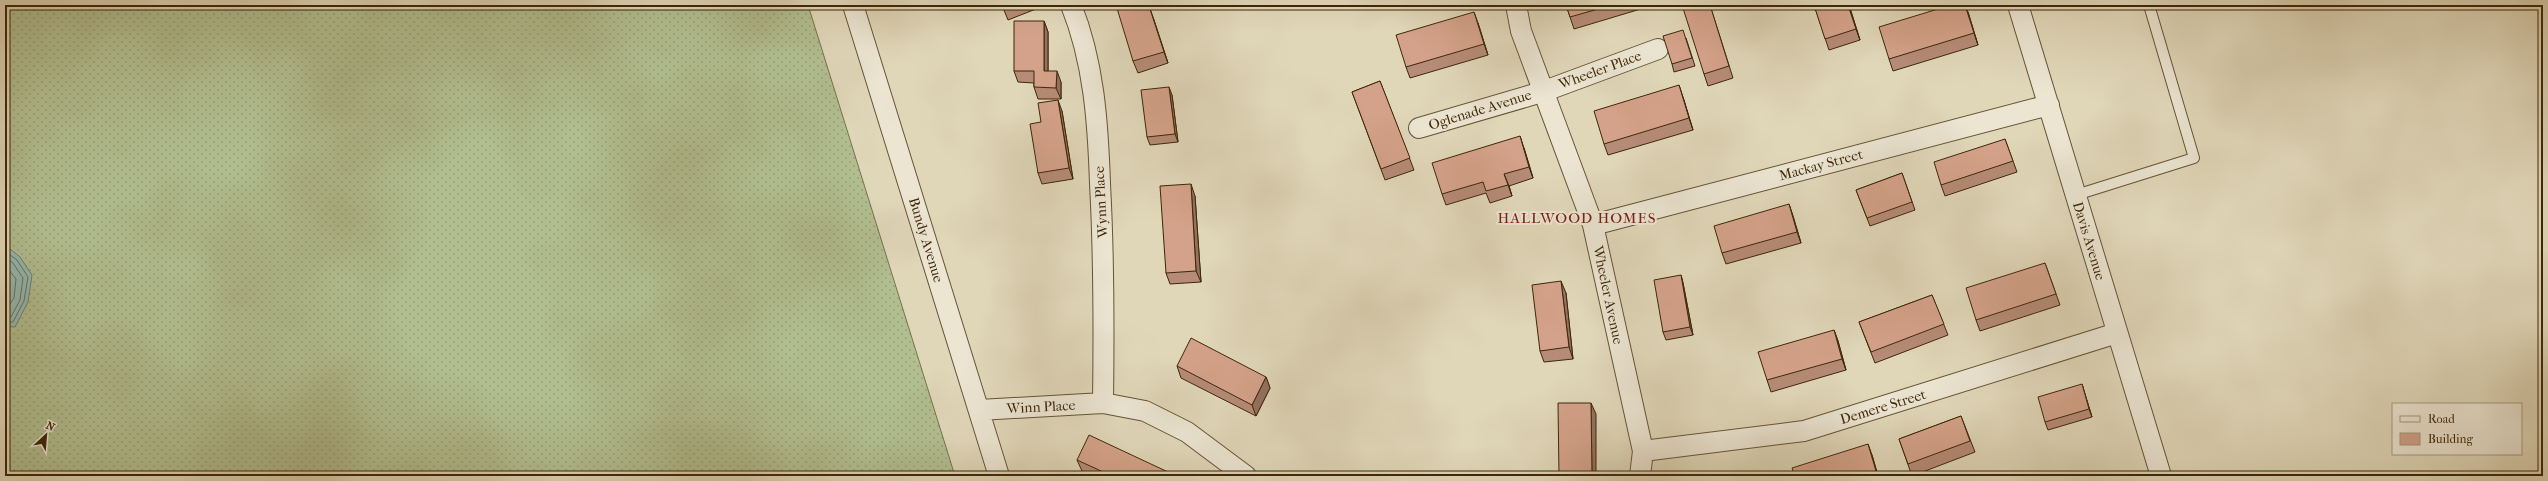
<svg xmlns="http://www.w3.org/2000/svg" width="2548" height="481" font-family="'IM FELL French Canon',serif">
	<style>
		.grass { fill: url(#grass-dots); stroke: #77724c }
		.water { fill: #94b9b1; stroke: #717f6d }
		.lines { fill: none; stroke-linecap: round; stroke-linejoin: round }
		.shore { stroke: #68705c; stroke-width: 1 }
		.lane-casing { stroke: #665334; stroke-width: 12 }
		.street-casing { stroke: #665334; stroke-width: 22 }
		.lane { stroke: #ebe5d2; stroke-width: 10 }
		.street { stroke: #ebe5d2; stroke-width: 20 }
		.wall { fill: #b68b77; stroke: #3d2707 }
		.shaded-wall { fill: #947161; stroke: #3d2707 }
		.building { fill: #d4a28a; stroke: #3d2707 }
		.labels { text-anchor: middle; dominant-baseline: central; stroke-width: 4; stroke-linejoin: round; paint-order: stroke }
		.street-label { font-size: 14px; fill: #3d2707; stroke: #ebe5d2 }
		.neighbourhood-label { font-size: 15px; letter-spacing: 1px; fill: #7a1f14; stroke: #ebe5d2 }
	</style>
	<defs>
		<pattern id="grass-dots" width="8" height="8" patternUnits="userSpaceOnUse"><rect width="8" height="8" fill="#b1be90"/><path d="M2 2h.1M6 6h.1" fill="none" stroke="#99a37b" stroke-width="1.8" stroke-linecap="round"/></pattern>
	</defs>
	<rect width="100%" height="100%" fill="#e0d7b9"/>
	<filter id="stains"><feTurbulence type="fractalNoise" baseFrequency=".005" numOctaves="4"/><feColorMatrix values="0 0 0 0 .2 0 0 0 0 .09 0 0 0 0 .02 0 0 0 .5 -.17"/></filter>
	<radialGradient id="worn" r=".72"><stop offset=".6" stop-color="#630" stop-opacity="0"/><stop offset="1" stop-color="#630" stop-opacity=".3"/></radialGradient>
	<!-- grass -->
	<path class="grass" d="M5,5H808L955,476H5Z"/>
	<!-- water -->
	<path class="water" d="M5,245L20,257L32,275L28,302L15,327L5,326Z"/>
	<g class="lines">
		<!-- shore -->
		<path class="shore" d="M5,251L17,260L28,277L24,301L13,322H5
			M5,257L13,263L23,278L20,300L11,317H5
			M5,265L16,279L14,298L5,311"/>
		<defs>
			<path id="lane" d="M2076,195L2194,158L2149,5"/>
			<path id="street" d="M853,5L999,476
				M1071,5C1094,62 1098,123 1100,184C1104,257 1104,330 1103,403
				M1516,5L1521,31L1593,225L1643,451L1640,476
				M2018,5L2161,476
				M1419,128L1542,92L1658,49
				M1593,225L2049,105
				M979,410L1103,403L1145,411L1187,432L1246,476
				M1643,451L1804,431L2117,333"/>
		</defs>
		<!-- lane casing -->
		<use href="#lane" class="lane-casing"/>
		<!-- street casing -->
		<use href="#street" class="street-casing"/>
		<!-- lane -->
		<use href="#lane" class="lane"/>
		<!-- street -->
		<use href="#street" class="street"/>
	</g>
	<!-- wall -->
	<path class="wall" d="M1002,5H1041V7L1008,20Z
		M1136,5L1137,9L1153,17L1168,63L1138,73L1133,61Z
		M1566,5H1654L1574,29Z
		M1710,5L1733,78L1708,86L1704,74Z
		M1814,5H1849L1860,40L1829,50Z
		M1968,12L1978,45L1893,71L1889,59Z
		M1044,21L1048,32V71L1061,82V99H1038L1034,87V83L1018,82L1014,71Z
		M1478,23L1488,55L1410,78L1406,67Z
		M1686,38L1695,66L1674,72L1672,64Z
		M1380,81L1414,170L1385,180L1352,92Z
		M1172,95L1178,142L1150,145L1147,137Z
		M1683,97L1693,130L1608,155L1604,144Z
		M1062,111L1073,179L1042,184L1038,173L1041,122Z
		M2005,139L2017,172L1945,196L1941,185Z
		M1524,148L1533,178L1509,186L1512,196L1490,203L1486,193L1446,205L1442,194Z
		M1902,173L1915,210L1870,226L1856,190Z
		M1195,196L1201,282L1170,284L1166,273Z
		M1789,204L1793,216L1801,243L1726,264L1722,253Z
		M2045,263L2060,305L1980,331L1976,320Z
		M1681,275L1683,283L1693,335L1666,340L1663,332Z
		M1566,293L1573,359L1544,362L1540,351Z
		M1932,295L1948,335L1875,363L1859,322Z
		M1834,330L1838,341L1846,370L1771,392L1767,380Z
		M1177,366L1266,377L1270,388L1256,416L1181,378Z
		M2082,384L2092,417L2048,430L2045,422Z
		M1961,416L1975,452L1912,476L1899,439Z
		M1872,455L1878,476H1795Z
		M1077,460L1170,476H1091L1082,471Z"/>
	<!-- shaded-wall -->
	<path class="shaded-wall" d="M1848,5H1849L1860,40L1856,29Z
		M1965,5L1968,12L1978,45L1974,33Z
		M1149,6L1153,17L1168,63L1164,52Z
		M1474,12L1478,23L1488,55L1484,44Z
		M1044,21L1048,32V82L1044,71Z
		M1057,71L1061,82V99L1056,88Z
		M1679,85L1683,97L1693,130L1689,118Z
		M1169,87L1172,95L1178,142L1175,134Z
		M1058,100L1062,111L1073,179L1069,168Z
		M1520,136L1524,148L1533,178L1529,167Z
		M1504,174L1509,186L1512,196Z
		M1191,184L1195,196L1201,282L1196,271Z
		M1789,204L1793,216L1801,243L1797,232Z
		M1681,275L1683,283L1693,335L1690,327Z
		M1561,281L1566,293L1573,359L1569,347Z
		M1834,330L1838,341L1846,370L1842,359Z
		M1266,377L1270,388L1256,416L1252,405Z
		M2082,384L2084,391L2092,417L2089,409Z
		M1591,403L1596,414V476H1592Z
		M1868,444L1872,455L1878,476Z
		M1168,472L1170,476H1167Z"/>
	<!-- building -->
	<path class="building" d="M1002,5H1012L1004,8Z
		M1116,5H1135L1137,9L1149,6L1164,52L1133,61Z
		M1566,5H1612L1570,17Z
		M1682,5H1710L1729,66L1704,74Z
		M1814,5H1848L1856,29L1825,39Z
		M1951,5H1965L1974,33L1889,59L1879,27Z
		M1474,12L1484,44L1406,67L1396,35Z
		M1014,21H1044V71H1057L1056,88L1034,87V71H1014Z
		M1683,30L1692,58L1672,64L1663,36Z
		M1380,81L1410,158L1381,169L1352,92Z
		M1679,85L1689,118L1604,144L1594,111Z
		M1169,87L1175,134L1147,137L1141,90Z
		M1058,100L1069,168L1038,173L1030,124L1041,122L1038,103Z
		M1520,136L1529,167L1504,174L1508,185L1486,191L1483,182L1442,194L1432,163Z
		M2005,139L2013,161L1941,185L1934,162Z
		M1902,173L1912,202L1867,218L1856,190Z
		M1191,184L1196,271L1166,273L1160,186Z
		M1789,204L1797,232L1722,253L1714,226Z
		M2045,263L2056,294L1976,320L1966,288Z
		M1681,275L1690,327L1663,332L1654,280Z
		M1561,281L1569,347L1540,351L1532,285Z
		M1932,295L1944,324L1871,352L1859,322Z
		M1834,330L1842,359L1767,380L1758,352Z
		M1191,338L1266,377L1252,405L1177,366Z
		M2082,384L2089,409L2045,422L2038,397Z
		M1558,403H1591L1592,476H1559Z
		M1961,416L1970,441L1908,464L1899,439Z
		M1089,435L1168,472L1167,476H1112L1077,460Z
		M1868,444L1876,471L1859,476H1795L1792,468Z
		M1756,473V476H1715Z"/>
	<g class="labels">
		<!-- street labels -->
		<g class="street-label">
			<text transform="translate(1600 70) rotate(-20)">Wheeler Place</text>
			<text transform="translate(1480 110) rotate(-17)">Oglenade Avenue</text>
			<text transform="translate(1821 165) rotate(-15)">Mackay Street</text>
			<text transform="translate(1101 202) rotate(-93)">Wynn Place</text>
			<text transform="translate(926 240) rotate(73)">Bundy Avenue</text>
			<text transform="translate(2089 241) rotate(73)">Davis Avenue</text>
			<text transform="translate(1608 295) rotate(78)">Wheeler Avenue</text>
			<text transform="translate(1041 407) rotate(-3)">Winn Place</text>
			<text transform="translate(1883 407) rotate(-17)">Demere Street</text>
		</g>
		<!-- neighbourhood labels -->
		<g class="neighbourhood-label">
			<text x="1577" y="218">HALLWOOD HOMES</text>
		</g>
	</g>
	<!-- margin -->
	<rect width="2548" height="481" fill="none" stroke="#e0d7b9" stroke-width="20"/>
	<rect x="6" y="6" width="2536" height="469" fill="none" stroke="#3d2707" stroke-width="2"/>
	<rect x="10" y="10" width="2528" height="461" fill="none" stroke="#3d2707"/>
	<!-- legend -->
	<rect x="2392" y="403" width="130" height="52" fill="#ebe5d2" stroke="#a59981"/>
	<rect x="2400" y="416" width="20" height="6" fill="#ebe5d2" stroke="#a59981"/>
	<text x="2428" y="423" font-size="12" fill="#3d2707">Road</text>
	<rect x="2400" y="433" width="20" height="12" fill="#d4a28a" stroke="#a59981"/>
	<text x="2428" y="443" font-size="12" fill="#3d2707">Building</text>
	<!-- north arrow -->
	<g transform="translate(46 435) rotate(26)" stroke="#ebe5d2" stroke-width="3" paint-order="stroke">
	<path d="M0-3L7 15L0 10L-7 15Z" fill="#3d2707"/>
	<text y="-6" font-size="11" font-weight="bold" text-anchor="middle" fill="#3d2707">N</text>
	</g>
	<rect width="100%" height="100%" filter="url(#stains)"/>
	<rect width="100%" height="100%" fill="url(#worn)"/>
</svg>
